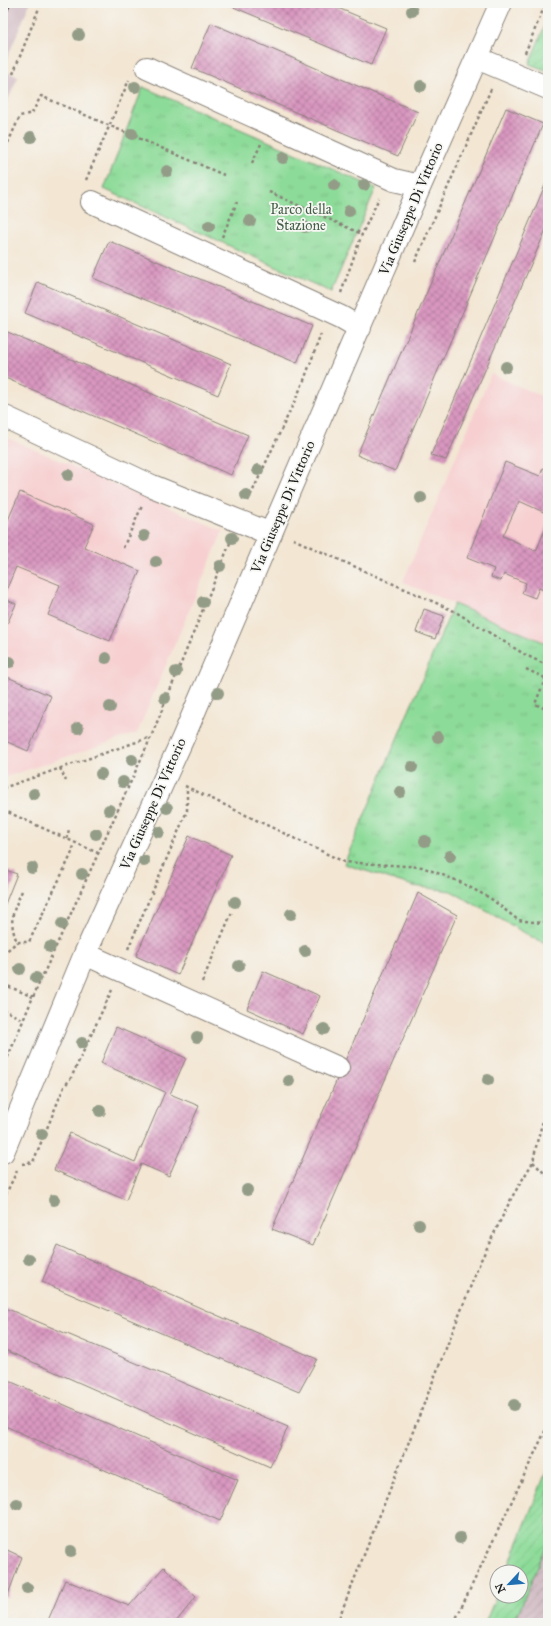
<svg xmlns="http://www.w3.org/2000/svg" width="551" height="1626" font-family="'IM FELL Great Primer',serif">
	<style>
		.built { fill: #f7cfd0 }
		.industrial { fill: url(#industrial-furrows) }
		.railway { fill: #d2bdc5 }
		.park { fill: url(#park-tufts); stroke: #547c5a }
		.garden { fill: url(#garden-furrows); stroke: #547c5a }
		.building { fill: url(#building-cross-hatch) }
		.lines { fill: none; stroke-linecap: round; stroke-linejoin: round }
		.street-casing { stroke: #888178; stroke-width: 24 }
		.path { stroke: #888178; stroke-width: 2.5; stroke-dasharray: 3 3; stroke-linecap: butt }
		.street { stroke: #fff; stroke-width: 22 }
		.rail-casing { stroke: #1c1c1c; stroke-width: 4.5 }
		.rail { stroke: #f6f6f2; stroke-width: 3; stroke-dasharray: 9; stroke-linecap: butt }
		.tree { fill: #939c87 }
		.labels { text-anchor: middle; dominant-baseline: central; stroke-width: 3.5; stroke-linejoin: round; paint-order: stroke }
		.park-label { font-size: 14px; fill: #445f48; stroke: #f6f6f2 }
		.street-label { font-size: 14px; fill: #1c1c1c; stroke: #f6f6f2 }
	</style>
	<defs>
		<pattern id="industrial-furrows" width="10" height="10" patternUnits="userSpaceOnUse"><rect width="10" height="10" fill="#d2bdc5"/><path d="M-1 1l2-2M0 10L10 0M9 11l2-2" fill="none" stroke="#b4a2a9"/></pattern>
		<pattern id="park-tufts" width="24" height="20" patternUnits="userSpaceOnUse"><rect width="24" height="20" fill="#8ddb99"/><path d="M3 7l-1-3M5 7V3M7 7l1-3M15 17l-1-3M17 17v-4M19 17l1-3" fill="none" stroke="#79bb83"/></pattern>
		<pattern id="garden-furrows" width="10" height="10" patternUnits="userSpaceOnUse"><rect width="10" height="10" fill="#8ddb99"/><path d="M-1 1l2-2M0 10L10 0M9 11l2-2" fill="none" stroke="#79bb83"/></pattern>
		<pattern id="building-cross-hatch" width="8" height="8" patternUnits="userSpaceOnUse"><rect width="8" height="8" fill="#d997c0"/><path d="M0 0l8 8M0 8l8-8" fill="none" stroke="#af7a9b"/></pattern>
	</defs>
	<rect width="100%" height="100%" fill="#f6f6f2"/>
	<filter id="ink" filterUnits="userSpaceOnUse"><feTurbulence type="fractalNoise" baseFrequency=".025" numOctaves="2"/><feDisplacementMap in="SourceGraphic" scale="8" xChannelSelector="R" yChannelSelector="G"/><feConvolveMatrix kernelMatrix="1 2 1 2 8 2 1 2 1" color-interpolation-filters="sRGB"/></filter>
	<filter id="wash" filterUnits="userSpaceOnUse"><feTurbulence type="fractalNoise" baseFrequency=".012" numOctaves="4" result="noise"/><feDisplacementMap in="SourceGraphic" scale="16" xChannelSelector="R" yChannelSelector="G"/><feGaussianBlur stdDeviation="0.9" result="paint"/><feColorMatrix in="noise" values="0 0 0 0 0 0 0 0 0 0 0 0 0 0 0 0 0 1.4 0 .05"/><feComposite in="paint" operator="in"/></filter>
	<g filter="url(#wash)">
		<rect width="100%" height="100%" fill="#f3e6d3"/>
		<!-- built -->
		<path class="built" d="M491,374L548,399V644L403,582Z
			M3,436L223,531L137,733L3,778Z"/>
		<!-- industrial -->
		<path class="industrial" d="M548,1542V1623H514Z"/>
		<!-- railway -->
		<path class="railway" d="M3,3H30L3,68Z
			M3,70L18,77L3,111Z"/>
		<!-- park -->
		<path class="park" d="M143,87L376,188L331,292L104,189Z
			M454,604L548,644V944L532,937L451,891L413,886L344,864Z"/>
		<!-- garden -->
		<path class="garden" d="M548,18V71L529,64Z
			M548,1467V1542L514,1623H485L497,1594V1596H521V1572H506Z"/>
		<g id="blocks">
			<!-- building -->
			<path class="building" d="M224,3H326L386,28L371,65Z
				M211,23L418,112L398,156L192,68Z
				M506,108L543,124L395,471L357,455Z
				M548,178V225L446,460L431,455Z
				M109,241L312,326L297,363L93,278Z
				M38,282L231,364L218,395L25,313Z
				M3,330L248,435L231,475L3,377Z
				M505,462L540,476L543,468L548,470V514L519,501L503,536L536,551L548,523V592L539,588L535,598L522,593L526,583L504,574L501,581L491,577L494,569L467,558Z
				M20,492L94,524L84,547L140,571L110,641L48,615L60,585L16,567L3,598V532Z
				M3,598L16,604L3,633Z
				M424,609L444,616L435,639L416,632Z
				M3,675L51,696L28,751L3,740Z
				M189,836L231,855L178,975L136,956Z
				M3,869L17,874L3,909Z
				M418,893L457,915L313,1245L272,1229Z
				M263,971L320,996L303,1034L247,1009Z
				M116,1027L186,1058L170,1094L199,1106L169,1176L141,1164L126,1200L54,1170L70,1133L135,1162L165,1092L101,1063Z
				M57,1245L317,1359L299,1392L42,1282Z
				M3,1307L288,1427L270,1467L3,1349Z
				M7,1380L238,1480L220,1521L3,1425V1388Z
				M3,1548L22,1557L7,1597L3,1596Z
				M164,1567L196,1597L175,1623H47L65,1580L129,1606Z"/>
		</g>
	</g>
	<g filter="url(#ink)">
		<use href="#blocks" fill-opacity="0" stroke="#888178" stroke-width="1"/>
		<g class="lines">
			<defs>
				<path id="street" d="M477,58L548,88
					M147,68L394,180L420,186
					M92,202L341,317L360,328
					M3,416L152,486L271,534
					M85,954L338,1068
					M3,1152L85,954L183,738L420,186L501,3"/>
			</defs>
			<!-- street casing -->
			<use href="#street" class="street-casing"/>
			<!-- path -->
			<path class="path" d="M525,53L546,3
				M13,74L41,3
				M3,154L20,116L32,113L41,96L224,175
				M252,163L261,144
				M86,180L129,80
				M269,192L362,234
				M222,237L237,202
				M415,262L491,89
				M341,293L362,234L379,198
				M248,501L303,383L321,334
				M293,539L454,611L524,654L548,666
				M123,548L142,506
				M526,669L545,678
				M548,672L535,704L548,710
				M60,768L66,781
				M185,786L344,862L422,867L458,881L490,898L518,920L541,923L548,919
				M3,788L151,737
				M3,810L98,853
				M67,839L69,829
				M22,891C13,911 8,920 17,942H29L71,855L75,843
				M128,949L187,811V788
				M3,954L17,942
				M202,982L232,912
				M3,984L33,997
				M3,1009L23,1020
				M3,1061L7,1059L33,997L151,737L230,543
				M533,1162L548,1177
				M22,1164L33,1162L64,1087L71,1078L112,990
				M3,1200L17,1171
				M337,1623L481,1260L512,1197L533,1162L537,1142L548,1103
				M454,1623L548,1425"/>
			<!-- street -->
			<use href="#street" class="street"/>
			<defs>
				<path id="rail" d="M3,17L9,3"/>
			</defs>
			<!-- rail casing -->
			<use href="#rail" class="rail-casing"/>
			<!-- rail -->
			<use href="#rail" class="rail"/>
		</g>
		<!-- trees -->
		<g class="tree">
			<circle cx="412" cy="11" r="6"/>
			<circle cx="79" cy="35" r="6"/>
			<circle cx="421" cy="86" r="6"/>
			<circle cx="135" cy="87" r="6"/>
			<circle cx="132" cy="134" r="6"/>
			<circle cx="31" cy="137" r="6"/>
			<circle cx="283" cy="158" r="6"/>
			<circle cx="167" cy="171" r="6"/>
			<circle cx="334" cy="185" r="6"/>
			<circle cx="364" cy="185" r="6"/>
			<circle cx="349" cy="211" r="6"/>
			<circle cx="250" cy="221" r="6"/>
			<circle cx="209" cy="226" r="6"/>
			<circle cx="305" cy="227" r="6"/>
			<circle cx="506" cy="367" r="6"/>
			<circle cx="258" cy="470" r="6"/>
			<circle cx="68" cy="475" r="6"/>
			<circle cx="246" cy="495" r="6"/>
			<circle cx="421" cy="498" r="6"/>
			<circle cx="144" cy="536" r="6"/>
			<circle cx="232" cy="538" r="6"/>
			<circle cx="156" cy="562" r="6"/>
			<circle cx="220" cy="566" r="6"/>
			<circle cx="203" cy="602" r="6"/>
			<circle cx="106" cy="658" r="6"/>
			<circle cx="10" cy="662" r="6"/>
			<circle cx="176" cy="672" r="6"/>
			<circle cx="218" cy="693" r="6"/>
			<circle cx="165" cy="698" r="6"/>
			<circle cx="110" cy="707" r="6"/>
			<circle cx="78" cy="728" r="6"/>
			<circle cx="438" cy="737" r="6"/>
			<circle cx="132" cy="760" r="6"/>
			<circle cx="412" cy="767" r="6"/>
			<circle cx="101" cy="774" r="6"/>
			<circle cx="123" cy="782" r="6"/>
			<circle cx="400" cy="792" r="6"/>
			<circle cx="34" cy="794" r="6"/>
			<circle cx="167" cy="808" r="6"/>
			<circle cx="109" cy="810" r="6"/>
			<circle cx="159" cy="832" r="6"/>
			<circle cx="96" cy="834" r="6"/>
			<circle cx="425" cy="841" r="6"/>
			<circle cx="450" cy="856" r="6"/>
			<circle cx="144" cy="861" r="6"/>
			<circle cx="32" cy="868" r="6"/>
			<circle cx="82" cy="874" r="6"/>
			<circle cx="235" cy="902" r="6"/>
			<circle cx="291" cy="914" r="6"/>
			<circle cx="62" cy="924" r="6"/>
			<circle cx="50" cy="947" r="6"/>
			<circle cx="305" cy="951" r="6"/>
			<circle cx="239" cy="966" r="6"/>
			<circle cx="20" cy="969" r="6"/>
			<circle cx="36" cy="978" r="6"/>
			<circle cx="324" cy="1029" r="6"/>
			<circle cx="197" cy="1037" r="6"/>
			<circle cx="82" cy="1043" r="6"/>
			<circle cx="488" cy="1080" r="6"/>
			<circle cx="289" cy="1081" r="6"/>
			<circle cx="100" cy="1111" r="6"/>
			<circle cx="42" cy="1134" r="6"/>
			<circle cx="247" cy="1190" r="6"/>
			<circle cx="54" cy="1200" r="6"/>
			<circle cx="419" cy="1225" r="6"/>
			<circle cx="29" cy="1259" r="6"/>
			<circle cx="514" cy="1405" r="6"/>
			<circle cx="17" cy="1504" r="6"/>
			<circle cx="460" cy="1538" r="6"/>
			<circle cx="71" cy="1551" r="6"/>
			<circle cx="27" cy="1588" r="6"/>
		</g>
	</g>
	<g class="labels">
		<!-- park labels -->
		<g class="park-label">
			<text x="301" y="209">Parco della<tspan x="301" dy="16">Stazione</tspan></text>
		</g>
		<!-- street labels -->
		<g class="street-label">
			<text transform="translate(411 209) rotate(-67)">Via Giuseppe Di Vittorio</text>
			<text transform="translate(283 507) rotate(-67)">Via Giuseppe Di Vittorio</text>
			<text transform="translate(153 804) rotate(-66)">Via Giuseppe Di Vittorio</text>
		</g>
	</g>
	<!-- margin -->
	<rect width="551" height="1626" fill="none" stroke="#f6f6f2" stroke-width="16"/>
	<!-- north arrow -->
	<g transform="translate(509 1584) rotate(244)"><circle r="19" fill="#f6f6f2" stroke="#9f9f9c"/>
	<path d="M0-3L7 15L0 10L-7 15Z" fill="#1f6fb2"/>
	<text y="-6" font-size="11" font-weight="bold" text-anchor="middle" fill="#1c1c1c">N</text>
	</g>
</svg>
